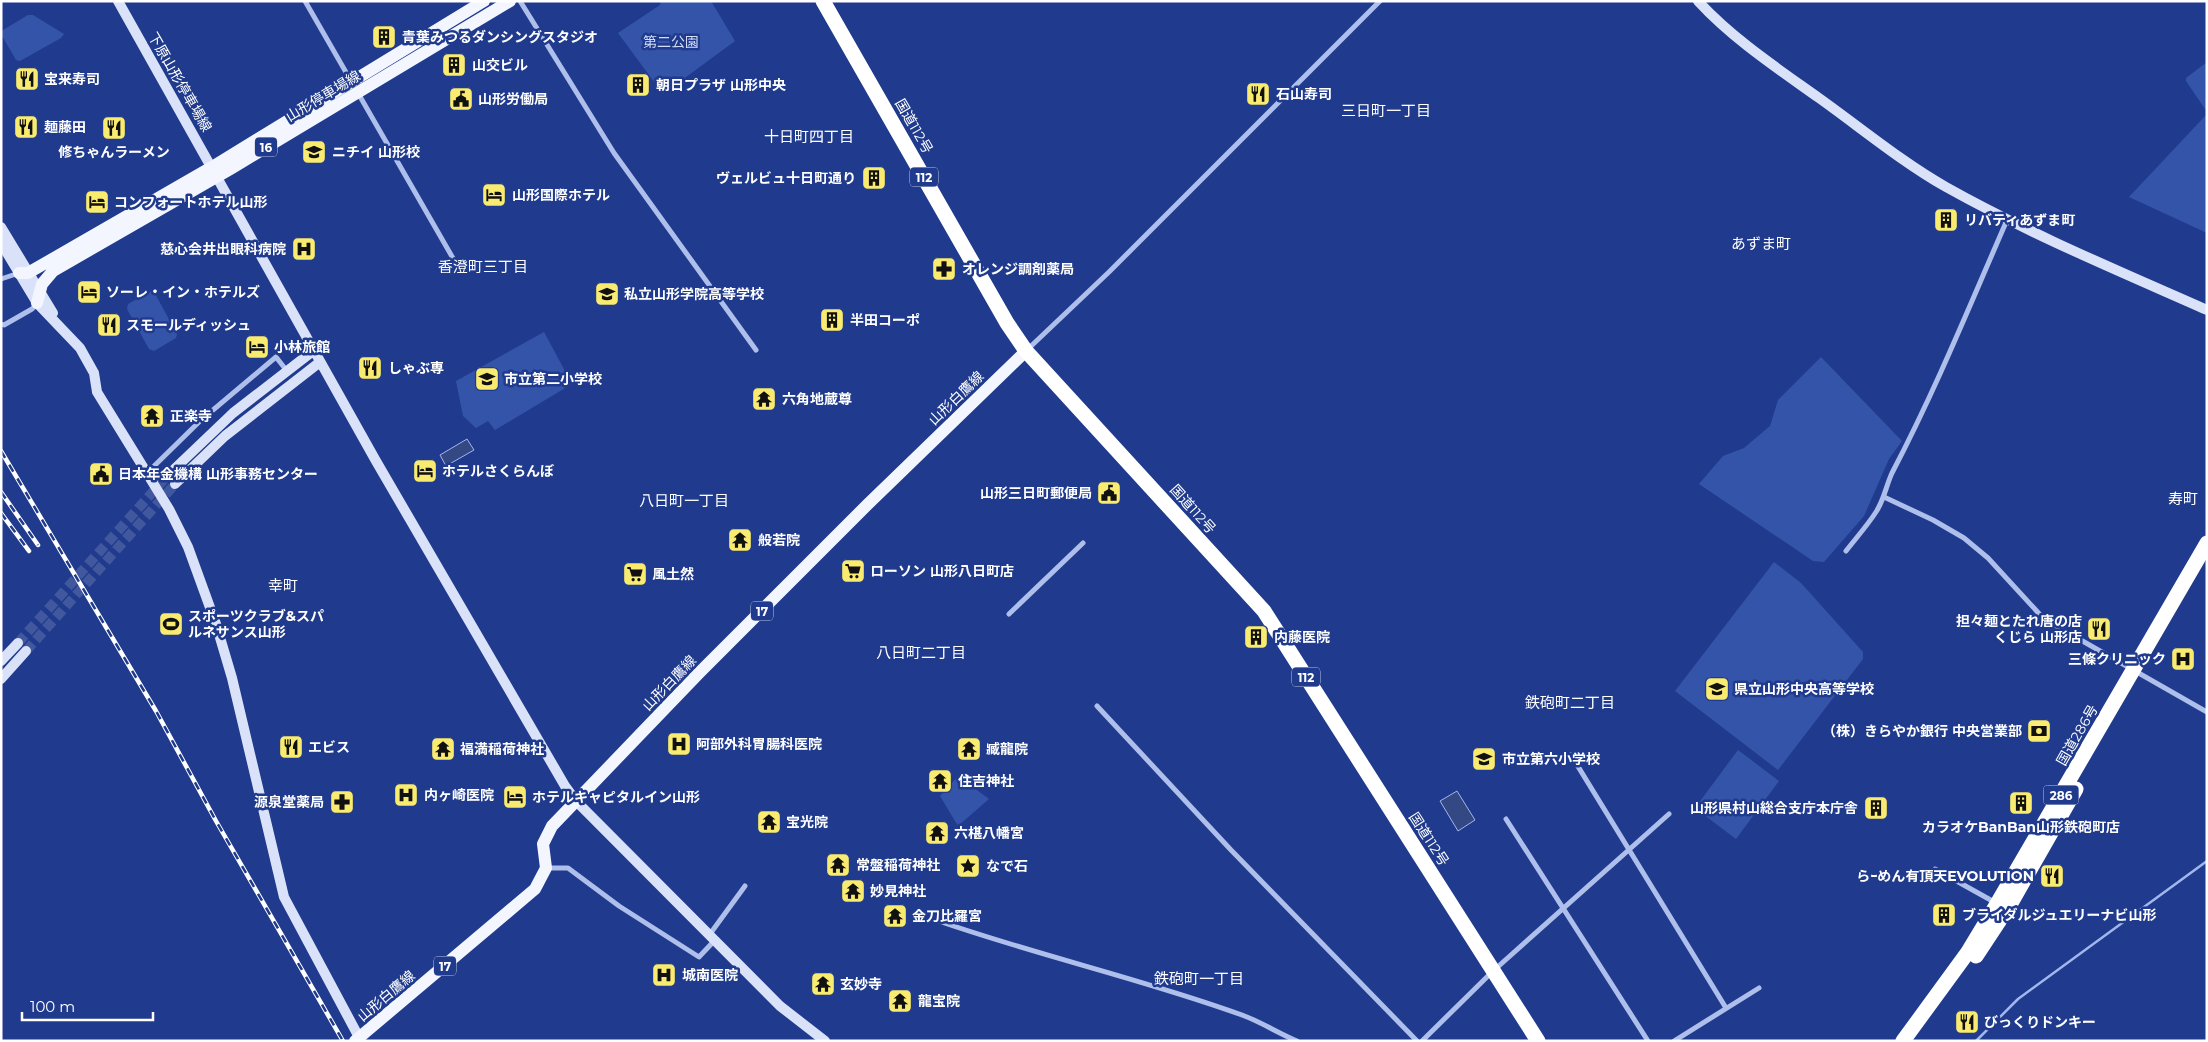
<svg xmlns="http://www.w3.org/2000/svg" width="2208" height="1042" font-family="Montserrat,'Noto Sans JP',sans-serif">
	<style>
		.green { fill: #3454aa }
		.water { fill: #344884; stroke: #a2b7ed }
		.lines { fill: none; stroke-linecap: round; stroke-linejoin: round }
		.stream { stroke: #a2b7ed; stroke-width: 2.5 }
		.secondary-tunnel { stroke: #41589e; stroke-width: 10; stroke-dasharray: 10 5; stroke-linecap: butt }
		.street { stroke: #aebfec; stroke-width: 5 }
		.secondary { stroke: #dae2f9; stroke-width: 10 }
		.primary { stroke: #f3f6ff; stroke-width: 12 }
		.highway { stroke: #fff; stroke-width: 15 }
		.rail-casing { stroke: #fff; stroke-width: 4.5 }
		.rail { stroke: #203b8d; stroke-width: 2.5; stroke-dasharray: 8; stroke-linecap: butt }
		.labels { text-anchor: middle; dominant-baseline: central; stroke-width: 5; stroke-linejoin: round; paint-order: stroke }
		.shield { fill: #203b8d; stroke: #bcc4dd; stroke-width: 1 }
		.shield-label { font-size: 12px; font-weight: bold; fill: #fff }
		.poi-label { font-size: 14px; font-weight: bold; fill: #fff; stroke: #203b8d; text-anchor: start }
		.park-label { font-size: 14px; fill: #d3ddf9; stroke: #203b8d }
		.street-label { font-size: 14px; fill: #fff; stroke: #203b8d }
		.neighbourhood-label { font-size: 15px; fill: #fff; stroke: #203b8d }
	</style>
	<rect width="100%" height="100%" fill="#203b8d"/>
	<!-- green -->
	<path class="green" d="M661,1H711L735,41L663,94L618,33L660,5Z
		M28,15H33L64,34L61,38L20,61L16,60L1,34L3,30Z
		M2207,62V112L2186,81V78Z
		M2207,114V233L2129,197Z
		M153,290L177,334L176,338L154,351L149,349L127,309L128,304Z
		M544,332L572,384L495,430L488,421L476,428L463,416L456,381Z
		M1821,357L1902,441L1889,459L1864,516L1824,562L1813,561L1699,484L1723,456L1744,448L1770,426L1778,400Z
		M1774,562L1801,583L1863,652V659L1778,770L1675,691Z
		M1738,750L1779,781L1736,839L1695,808Z
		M958,776L989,799L958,826L940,796Z"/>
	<!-- water -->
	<path class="water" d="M467,439L474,450L446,466L440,455Z
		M1457,791L1475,820L1458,831L1440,801Z"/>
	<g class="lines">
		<!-- stream -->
		<path class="stream" d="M1976,1041L2018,999L2207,861"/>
		<!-- secondary-tunnel -->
		<path class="secondary-tunnel" d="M18,643L167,476
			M26,651L175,484"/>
		<!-- street -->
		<path class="street" d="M305,1L351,81
			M520,1L614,153L756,350
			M358,93L454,260
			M1,279L19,273
			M1,324L4,325L32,309L37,304
			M1028,349L1109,272L1380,1
			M147,473L200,421L276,357L287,371
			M1884,497L1933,520L1964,538L1988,558L2044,619L2207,712
			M1846,551C1856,538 1867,526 1876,512C1884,500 1886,486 1892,473C1935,391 1970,305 2007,220
			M1009,614L1083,543
			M1097,706L1231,850L1417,1041
			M1571,755L1726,1008
			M1506,819L1648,1041
			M546,868H568L619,906L699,957L715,940
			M1935,869L1996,903
			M933,919C1035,955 1140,978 1242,1015C1261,1022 1278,1033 1297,1041
			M710,934L745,886
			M1422,1041L1492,972L1669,814
			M1674,1041L1759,988"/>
		<!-- secondary -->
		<path class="secondary" d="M118,1L376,461L565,786L576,801L780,1006L825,1041
			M1698,1C1733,39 1777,68 1819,98C1861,128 1902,162 1946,187C2030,234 2119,271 2207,310
			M1,227L53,313
			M1,243L37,303L80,348L94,373L97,392L169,509L188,547L216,624L232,678L284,897L361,1041
			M167,476L233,413L313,351
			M175,484L225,436L320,362
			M1,661L18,643
			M1,679L26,651"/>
		<!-- primary -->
		<path class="primary" d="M19,273H28L212,167L484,1
			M37,303L42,284L53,271L232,168L510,1
			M355,1041L535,889L546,868L543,844L552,826L699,673L867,505L1026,351"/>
		<!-- highway -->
		<path class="highway" d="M823,1L1007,323L1026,351L1264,611L1538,1041
			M1976,956L2011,903L2076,789
			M1903,1041L1968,952L1997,904L2207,543"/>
		<defs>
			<path id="rail" d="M1,451L156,711L216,821L343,1041
				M1,492L38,545
				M1,513L29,551"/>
		</defs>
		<!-- rail casing -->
		<use href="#rail" class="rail-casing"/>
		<!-- rail -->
		<use href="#rail" class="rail"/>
	</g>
	<!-- icons -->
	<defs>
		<symbol id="building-square" viewBox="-11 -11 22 22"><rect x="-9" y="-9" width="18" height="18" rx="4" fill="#f9eb6f" stroke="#203b8d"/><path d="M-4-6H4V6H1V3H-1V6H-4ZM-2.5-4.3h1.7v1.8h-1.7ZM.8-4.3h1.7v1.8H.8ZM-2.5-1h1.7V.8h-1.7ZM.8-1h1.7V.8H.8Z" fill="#111"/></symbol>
		<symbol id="restaurant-square" viewBox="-11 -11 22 22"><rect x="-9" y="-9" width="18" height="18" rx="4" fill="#f9eb6f" stroke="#203b8d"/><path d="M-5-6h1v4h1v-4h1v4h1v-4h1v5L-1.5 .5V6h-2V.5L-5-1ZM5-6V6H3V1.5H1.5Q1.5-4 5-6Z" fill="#111"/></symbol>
		<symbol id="civic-square" viewBox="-11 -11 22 22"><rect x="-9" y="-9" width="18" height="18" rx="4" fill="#f9eb6f" stroke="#203b8d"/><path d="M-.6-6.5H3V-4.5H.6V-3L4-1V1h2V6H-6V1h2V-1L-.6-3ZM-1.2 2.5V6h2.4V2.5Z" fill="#111"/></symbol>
		<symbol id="school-square" viewBox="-11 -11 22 22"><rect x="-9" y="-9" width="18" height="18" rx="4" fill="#f9eb6f" stroke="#203b8d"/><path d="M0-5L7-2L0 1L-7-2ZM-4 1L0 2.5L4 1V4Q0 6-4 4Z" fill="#111"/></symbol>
		<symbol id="hotel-square" viewBox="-11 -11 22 22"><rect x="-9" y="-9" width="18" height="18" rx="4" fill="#f9eb6f" stroke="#203b8d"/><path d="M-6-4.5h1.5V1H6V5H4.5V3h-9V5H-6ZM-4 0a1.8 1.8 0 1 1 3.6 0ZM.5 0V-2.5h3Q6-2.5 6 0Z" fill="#111"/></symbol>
		<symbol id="hospital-square" viewBox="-11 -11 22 22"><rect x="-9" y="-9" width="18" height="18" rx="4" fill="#f9eb6f" stroke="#203b8d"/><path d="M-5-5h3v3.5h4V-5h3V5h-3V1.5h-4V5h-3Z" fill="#111"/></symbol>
		<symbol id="pharmacy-square" viewBox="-11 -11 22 22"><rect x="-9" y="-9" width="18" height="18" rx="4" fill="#f9eb6f" stroke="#203b8d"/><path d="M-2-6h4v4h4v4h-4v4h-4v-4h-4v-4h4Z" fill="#111"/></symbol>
		<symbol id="temple-square" viewBox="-11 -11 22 22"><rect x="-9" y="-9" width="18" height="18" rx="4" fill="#f9eb6f" stroke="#203b8d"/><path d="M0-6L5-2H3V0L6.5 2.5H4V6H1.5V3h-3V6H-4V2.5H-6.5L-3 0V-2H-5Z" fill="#111"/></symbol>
		<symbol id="supermarket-square" viewBox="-11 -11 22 22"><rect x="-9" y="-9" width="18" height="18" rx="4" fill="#f9eb6f" stroke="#203b8d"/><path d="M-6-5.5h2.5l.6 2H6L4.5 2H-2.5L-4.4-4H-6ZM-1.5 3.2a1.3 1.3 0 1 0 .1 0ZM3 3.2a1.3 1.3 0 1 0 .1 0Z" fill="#111"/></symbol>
		<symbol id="stadium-square" viewBox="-11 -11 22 22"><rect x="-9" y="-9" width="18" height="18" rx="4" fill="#f9eb6f" stroke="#203b8d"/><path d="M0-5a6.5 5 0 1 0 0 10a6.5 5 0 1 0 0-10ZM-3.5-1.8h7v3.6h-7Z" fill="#111"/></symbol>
		<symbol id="bank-square" viewBox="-11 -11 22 22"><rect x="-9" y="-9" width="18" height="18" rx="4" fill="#f9eb6f" stroke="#203b8d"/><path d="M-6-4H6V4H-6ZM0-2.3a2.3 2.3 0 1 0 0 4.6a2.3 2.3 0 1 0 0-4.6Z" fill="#111"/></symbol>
		<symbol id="sight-square" viewBox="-11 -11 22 22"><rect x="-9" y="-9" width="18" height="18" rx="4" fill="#f9eb6f" stroke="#203b8d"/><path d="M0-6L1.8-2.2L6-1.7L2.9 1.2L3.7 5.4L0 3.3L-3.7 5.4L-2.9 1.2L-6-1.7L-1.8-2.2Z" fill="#111"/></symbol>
	</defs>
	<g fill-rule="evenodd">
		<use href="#building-square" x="370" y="23" width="28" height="28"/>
		<use href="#building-square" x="440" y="51" width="28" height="28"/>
		<use href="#restaurant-square" x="13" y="65" width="28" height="28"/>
		<use href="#building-square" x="624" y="71" width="28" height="28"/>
		<use href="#restaurant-square" x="1244" y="80" width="28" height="28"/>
		<use href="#civic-square" x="447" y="85" width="28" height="28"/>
		<use href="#restaurant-square" x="12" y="113" width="28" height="28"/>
		<use href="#restaurant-square" x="100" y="114" width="28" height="28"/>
		<use href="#school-square" x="300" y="138" width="28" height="28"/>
		<use href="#building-square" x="860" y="164" width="28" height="28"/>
		<use href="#hotel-square" x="480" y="181" width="28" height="28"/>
		<use href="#hotel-square" x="83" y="188" width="28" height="28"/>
		<use href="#building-square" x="1932" y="206" width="28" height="28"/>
		<use href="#hospital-square" x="290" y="235" width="28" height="28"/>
		<use href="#pharmacy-square" x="930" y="255" width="28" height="28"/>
		<use href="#hotel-square" x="75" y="278" width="28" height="28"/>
		<use href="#school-square" x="593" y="280" width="28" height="28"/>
		<use href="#building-square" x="818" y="306" width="28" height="28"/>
		<use href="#restaurant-square" x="95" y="311" width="28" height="28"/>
		<use href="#hotel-square" x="243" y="333" width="28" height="28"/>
		<use href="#restaurant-square" x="356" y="354" width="28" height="28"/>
		<use href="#school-square" x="473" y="365" width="28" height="28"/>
		<use href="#temple-square" x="750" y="385" width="28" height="28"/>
		<use href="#temple-square" x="138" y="402" width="28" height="28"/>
		<use href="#hotel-square" x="411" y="457" width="28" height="28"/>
		<use href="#civic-square" x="87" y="460" width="28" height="28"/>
		<use href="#civic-square" x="1095" y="479" width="28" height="28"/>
		<use href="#temple-square" x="726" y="526" width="28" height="28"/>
		<use href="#supermarket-square" x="839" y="557" width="28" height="28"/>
		<use href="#supermarket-square" x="621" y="560" width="28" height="28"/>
		<use href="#stadium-square" x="157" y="610" width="28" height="28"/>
		<use href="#restaurant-square" x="2085" y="615" width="28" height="28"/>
		<use href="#building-square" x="1242" y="623" width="28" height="28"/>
		<use href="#hospital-square" x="2169" y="645" width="28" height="28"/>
		<use href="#school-square" x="1703" y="675" width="28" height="28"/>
		<use href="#bank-square" x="2025" y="717" width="28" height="28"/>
		<use href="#hospital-square" x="665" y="730" width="28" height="28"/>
		<use href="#restaurant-square" x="277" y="733" width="28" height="28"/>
		<use href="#temple-square" x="429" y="735" width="28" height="28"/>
		<use href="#temple-square" x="955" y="735" width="28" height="28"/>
		<use href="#school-square" x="1470" y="745" width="28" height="28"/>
		<use href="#temple-square" x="926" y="767" width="28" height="28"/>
		<use href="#hospital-square" x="392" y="781" width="28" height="28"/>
		<use href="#hotel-square" x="501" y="783" width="28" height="28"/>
		<use href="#pharmacy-square" x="328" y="788" width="28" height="28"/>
		<use href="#building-square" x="2007" y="789" width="28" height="28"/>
		<use href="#building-square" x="1862" y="794" width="28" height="28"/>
		<use href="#temple-square" x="755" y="808" width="28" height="28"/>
		<use href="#temple-square" x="923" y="819" width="28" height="28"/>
		<use href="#temple-square" x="824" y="851" width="28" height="28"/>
		<use href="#sight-square" x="954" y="852" width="28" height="28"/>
		<use href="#restaurant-square" x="2038" y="862" width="28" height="28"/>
		<use href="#temple-square" x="839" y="877" width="28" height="28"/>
		<use href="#building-square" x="1930" y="901" width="28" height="28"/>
		<use href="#temple-square" x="881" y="902" width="28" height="28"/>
		<use href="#hospital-square" x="650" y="961" width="28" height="28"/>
		<use href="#temple-square" x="809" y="970" width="28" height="28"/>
		<use href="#temple-square" x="886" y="987" width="28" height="28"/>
		<use href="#restaurant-square" x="1953" y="1008" width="28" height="28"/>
	</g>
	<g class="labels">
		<!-- shield labels -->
		<g class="shield">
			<rect x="255" y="137.5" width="22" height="19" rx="4"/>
			<rect x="910" y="167.5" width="28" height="19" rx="4"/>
			<rect x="751" y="601.5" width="22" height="19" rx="4"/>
			<rect x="1292" y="667.5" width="28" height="19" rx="4"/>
			<rect x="2043.5" y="785.5" width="35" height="19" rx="4"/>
			<rect x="434" y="956.5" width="22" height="19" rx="4"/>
		</g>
		<g class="shield-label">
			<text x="266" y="147">16</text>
			<text x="924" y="177">112</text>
			<text x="762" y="611">17</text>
			<text x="1306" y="677">112</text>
			<text x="2061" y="795">286</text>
			<text x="445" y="966">17</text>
		</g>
		<!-- poi labels -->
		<g class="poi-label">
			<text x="402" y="37">青葉みつるダンシングスタジオ</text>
			<text x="472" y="65">山交ビル</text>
			<text x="44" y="79">宝来寿司</text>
			<text x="656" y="85">朝日プラザ 山形中央</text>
			<text x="1276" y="94">石山寿司</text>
			<text x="478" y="99">山形労働局</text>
			<text x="44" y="127">麺藤田</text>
			<text x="114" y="152" text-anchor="middle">修ちゃんラーメン</text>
			<text x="332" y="152">ニチイ 山形校</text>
			<text x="856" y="178" text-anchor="end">ヴェルビュ十日町通り</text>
			<text x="512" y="195">山形国際ホテル</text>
			<text x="114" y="202">コンフォートホテル山形</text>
			<text x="1964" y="220">リバティあずま町</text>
			<text x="286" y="249" text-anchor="end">慈心会井出眼科病院</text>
			<text x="962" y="269">オレンジ調剤薬局</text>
			<text x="106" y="292">ソーレ・イン・ホテルズ</text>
			<text x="624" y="294">私立山形学院高等学校</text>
			<text x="850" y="320">半田コーポ</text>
			<text x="126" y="325">スモールディッシュ</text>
			<text x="274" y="347">小林旅館</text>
			<text x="388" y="368">しゃぶ専</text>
			<text x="504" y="379">市立第二小学校</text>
			<text x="782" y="399">六角地蔵尊</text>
			<text x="170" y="416">正楽寺</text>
			<text x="442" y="471">ホテルさくらんぼ</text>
			<text x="118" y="474">日本年金機構 山形事務センター</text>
			<text x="1092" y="493" text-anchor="end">山形三日町郵便局</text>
			<text x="758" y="540">般若院</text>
			<text x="870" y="571">ローソン 山形八日町店</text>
			<text x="652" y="574">風土然</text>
			<text x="188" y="616">スポーツクラブ&amp;スパ<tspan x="188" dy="16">ルネサンス山形</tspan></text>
			<text x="2082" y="621" text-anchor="end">担々麺とたれ唐の店<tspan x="2082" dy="16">くじら 山形店</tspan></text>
			<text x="1274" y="637">内藤医院</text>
			<text x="2166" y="659" text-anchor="end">三條クリニック</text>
			<text x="1734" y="689">県立山形中央高等学校</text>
			<text x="2022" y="731" text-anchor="end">（株）きらやか銀行 中央営業部</text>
			<text x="696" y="744">阿部外科胃腸科医院</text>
			<text x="308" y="747">エビス</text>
			<text x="460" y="749">福満稲荷神社</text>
			<text x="986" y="749">臧龍院</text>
			<text x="1502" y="759">市立第六小学校</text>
			<text x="958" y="781">住吉神社</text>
			<text x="424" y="795">内ヶ崎医院</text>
			<text x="532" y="797">ホテルキャピタルイン山形</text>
			<text x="324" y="802" text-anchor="end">源泉堂薬局</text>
			<text x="1858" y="808" text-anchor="end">山形県村山総合支庁本庁舎</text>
			<text x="786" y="822">宝光院</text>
			<text x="2021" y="827" text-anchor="middle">カラオケBanBan山形鉄砲町店</text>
			<text x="954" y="833">六椹八幡宮</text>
			<text x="856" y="865">常盤稲荷神社</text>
			<text x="986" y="866">なで石</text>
			<text x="2034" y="876" text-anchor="end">らｰめん有頂天EVOLUTION</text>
			<text x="870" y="891">妙見神社</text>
			<text x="1962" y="915">ブライダルジュエリーナビ山形</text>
			<text x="912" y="916">金刀比羅宮</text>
			<text x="682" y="975">城南医院</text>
			<text x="840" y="984">玄妙寺</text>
			<text x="918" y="1001">龍宝院</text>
			<text x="1984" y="1022">びっくりドンキー</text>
		</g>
		<!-- park labels -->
		<g class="park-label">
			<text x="671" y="42">第二公園</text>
		</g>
		<!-- street labels -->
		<g class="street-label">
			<text transform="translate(180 82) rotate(60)">下原山形停車場線</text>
			<text transform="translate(323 96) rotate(-31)">山形停車場線</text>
			<text transform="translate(914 126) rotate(60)">国道112号</text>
			<text transform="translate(956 398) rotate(-44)">山形白鷹線</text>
			<text transform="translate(1193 509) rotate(48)">国道112号</text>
			<text transform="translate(669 683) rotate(-46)">山形白鷹線</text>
			<text transform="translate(2077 735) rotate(-60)">国道286号</text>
			<text transform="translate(1429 839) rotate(57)">国道112号</text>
			<text transform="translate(386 996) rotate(-40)">山形白鷹線</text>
		</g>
		<!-- neighbourhood labels -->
		<g class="neighbourhood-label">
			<text x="1386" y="110">三日町一丁目</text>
			<text x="809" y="136">十日町四丁目</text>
			<text x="1761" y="243">あずま町</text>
			<text x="483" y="266">香澄町三丁目</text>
			<text x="2183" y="498">寿町</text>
			<text x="684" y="500">八日町一丁目</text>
			<text x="283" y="585">幸町</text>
			<text x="921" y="652">八日町二丁目</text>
			<text x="1570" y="702">鉄砲町二丁目</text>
			<text x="1199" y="978">鉄砲町一丁目</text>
		</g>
	</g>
	<!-- border -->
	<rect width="2208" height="1042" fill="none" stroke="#ffffff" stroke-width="5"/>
	<!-- scale -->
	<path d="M22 1012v8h131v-8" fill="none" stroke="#ffffff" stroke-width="2.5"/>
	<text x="30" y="1012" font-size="15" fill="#ffffff" stroke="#203b8d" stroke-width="4" paint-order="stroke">100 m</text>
</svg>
